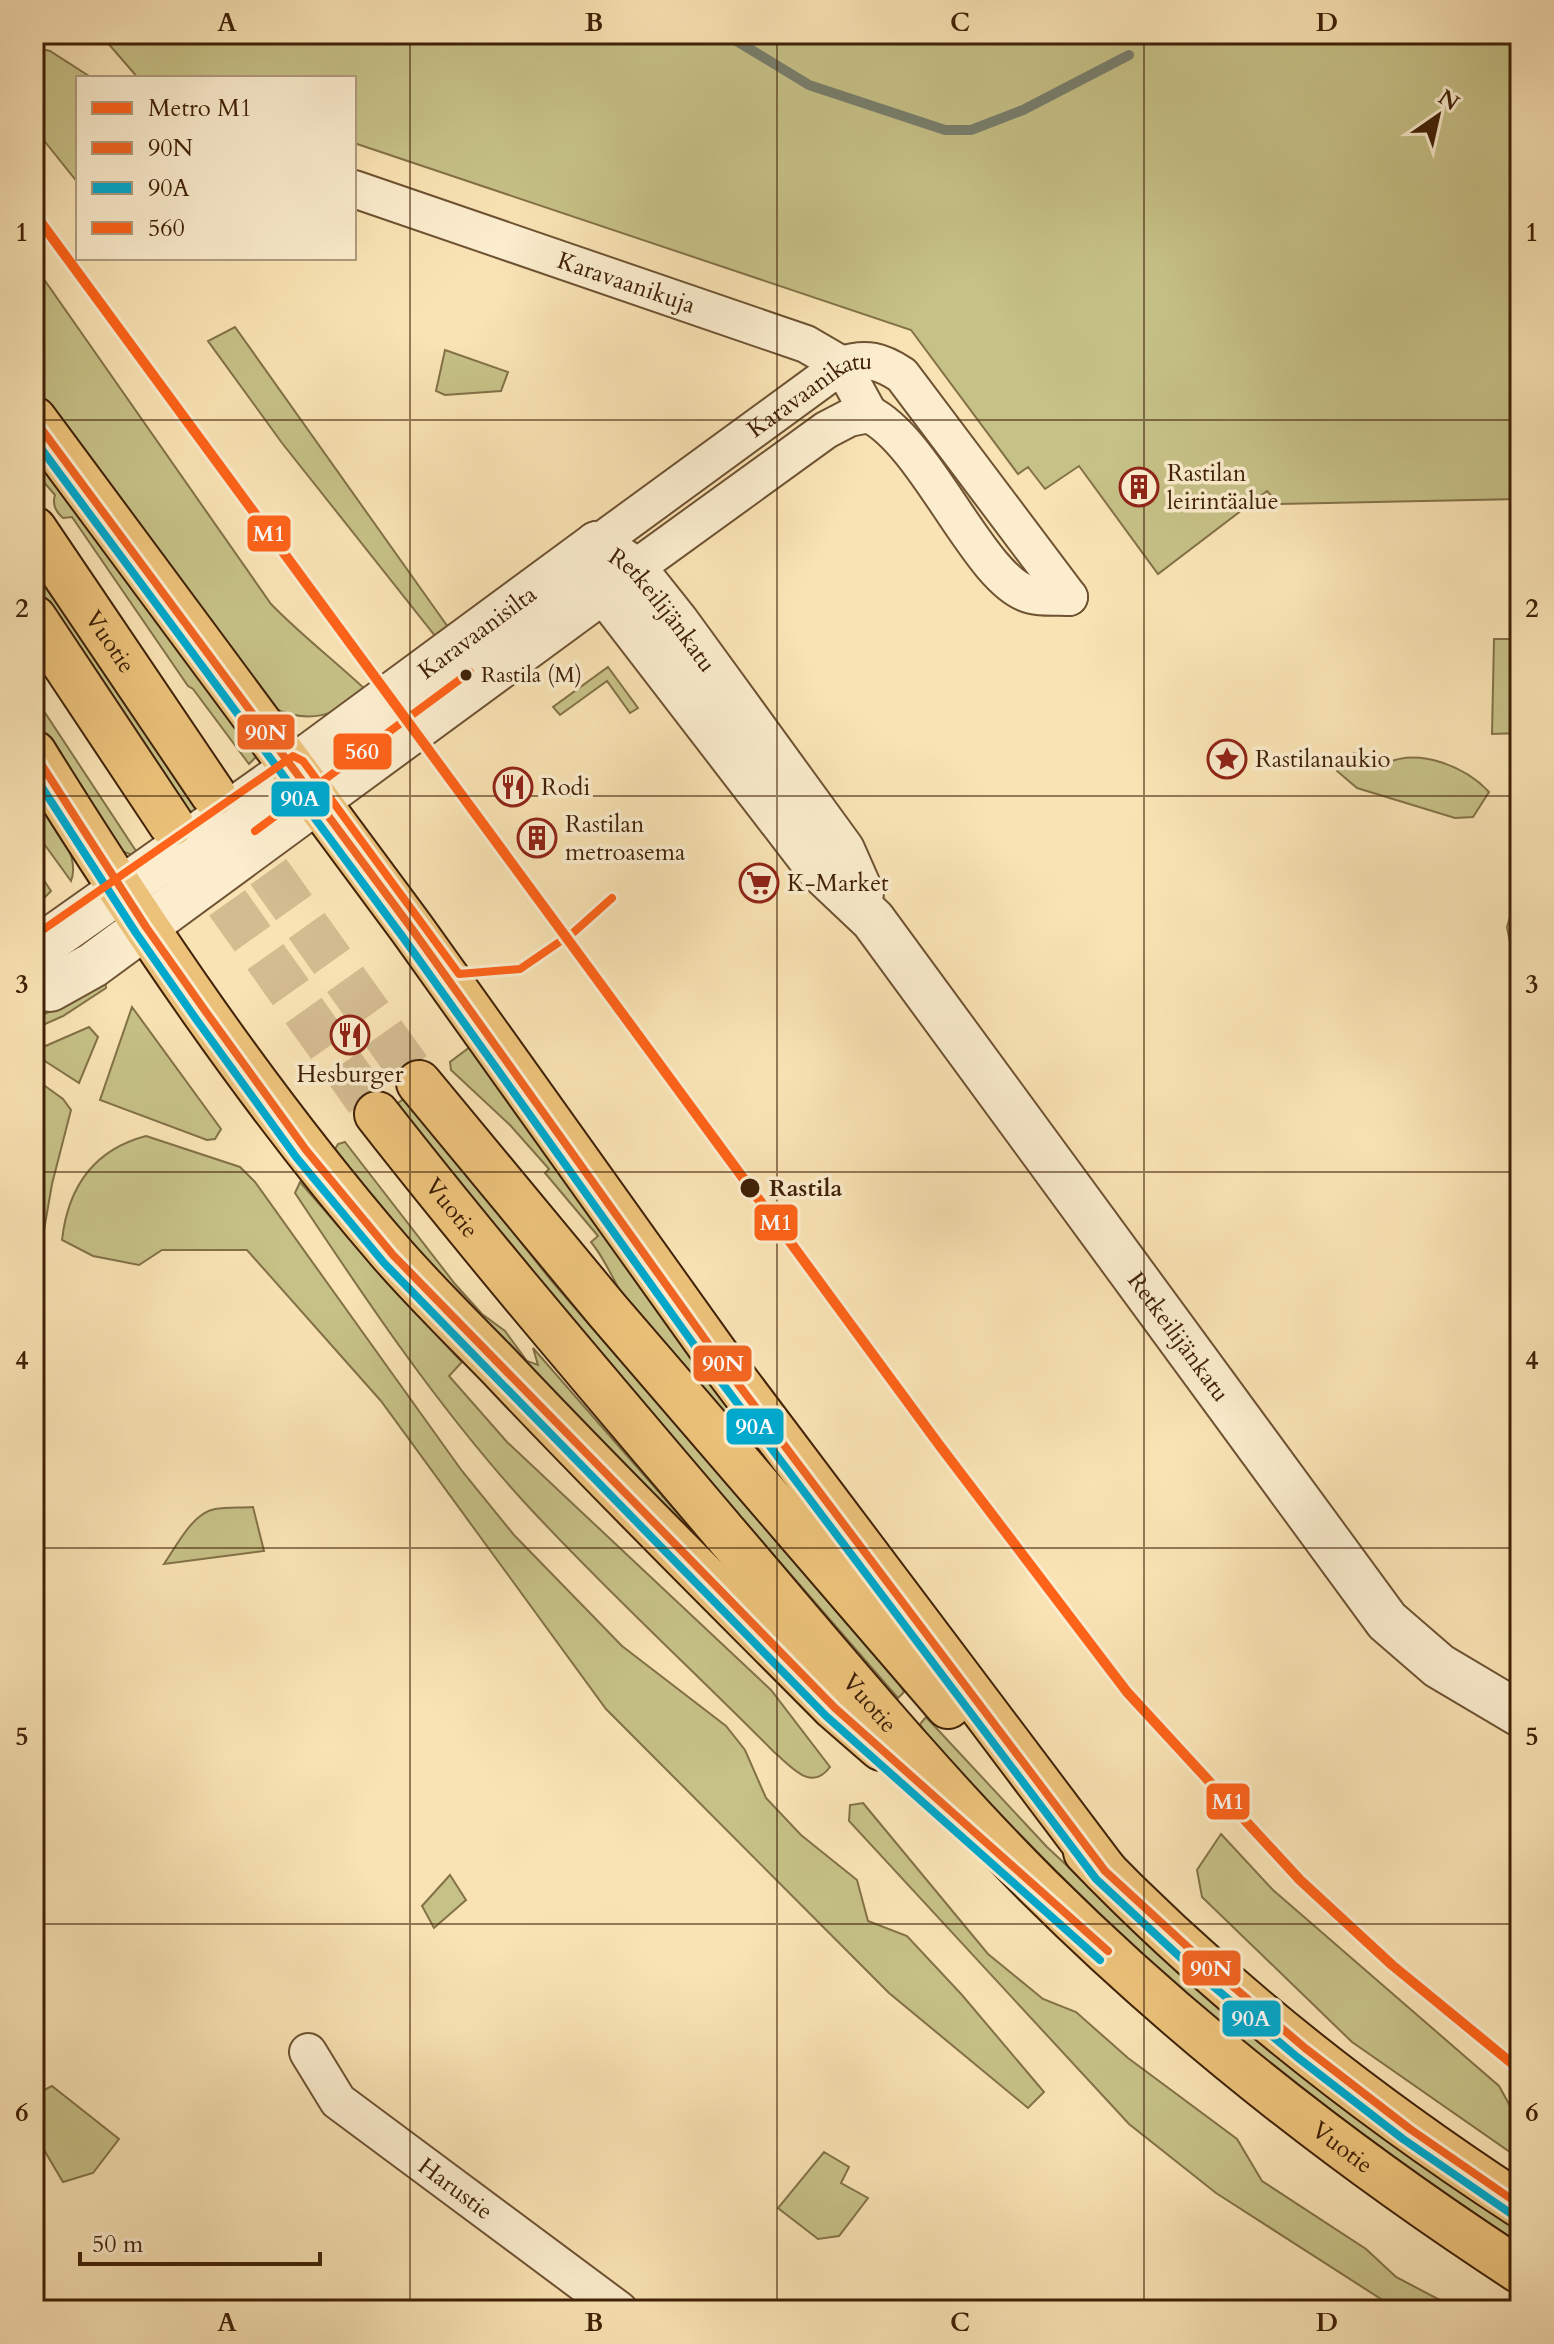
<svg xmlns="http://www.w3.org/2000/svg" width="1554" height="2344" font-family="Cardo,serif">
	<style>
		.green { fill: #c6c187; stroke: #837147; stroke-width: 2 }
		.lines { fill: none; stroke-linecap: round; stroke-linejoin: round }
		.stream { stroke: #787f6e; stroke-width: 10 }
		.primary-tunnel { stroke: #d4bc91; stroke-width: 44; stroke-dasharray: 44 22; stroke-linecap: butt }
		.minor-casing { stroke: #6e5232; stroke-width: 40 }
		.tertiary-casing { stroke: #6e5232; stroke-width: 48 }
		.primary-casing { stroke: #402107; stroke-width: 48 }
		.minor { stroke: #fbedce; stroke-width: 36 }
		.tertiary { stroke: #fbedce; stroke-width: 44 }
		.primary { stroke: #ecc27a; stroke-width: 44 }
		.bus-1-casing { stroke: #fbedce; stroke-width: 14 }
		.bus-2-casing { stroke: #fbedce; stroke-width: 14 }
		.bus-3-casing { stroke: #fbedce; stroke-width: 14 }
		.bus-1 { stroke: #f26522; stroke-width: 8 }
		.bus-2 { stroke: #00a9ce; stroke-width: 8 }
		.bus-3 { stroke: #ff6319; stroke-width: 8 }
		.metro-1-casing { stroke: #fbedce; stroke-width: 16 }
		.metro-1 { stroke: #ff6319; stroke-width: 10 }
		.grid { fill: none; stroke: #402107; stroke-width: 2; stroke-opacity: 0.55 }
		.bus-dot { fill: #402107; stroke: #fbedce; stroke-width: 3 }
		.labels { text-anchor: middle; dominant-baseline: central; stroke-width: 7; stroke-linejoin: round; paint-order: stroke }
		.bus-label { font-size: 22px; fill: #402107; stroke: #fbedce; text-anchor: start }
		.street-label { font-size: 24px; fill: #402107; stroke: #fbedce }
		.poi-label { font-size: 24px; fill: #402107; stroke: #fbedce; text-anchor: start }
		.stop-label { font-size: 24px; font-weight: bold; fill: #402107; stroke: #fbedce; text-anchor: start }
		.line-badge { stroke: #fbedce; stroke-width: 3 }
		.badge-label { font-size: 22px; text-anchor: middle; font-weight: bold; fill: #fff }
		.neatline { fill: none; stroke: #402107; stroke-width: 3 }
		.grid-label { font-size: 26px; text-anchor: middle; font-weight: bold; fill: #402107 }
	</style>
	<rect width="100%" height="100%" fill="#f9e3b4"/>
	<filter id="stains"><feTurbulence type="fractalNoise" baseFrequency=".0025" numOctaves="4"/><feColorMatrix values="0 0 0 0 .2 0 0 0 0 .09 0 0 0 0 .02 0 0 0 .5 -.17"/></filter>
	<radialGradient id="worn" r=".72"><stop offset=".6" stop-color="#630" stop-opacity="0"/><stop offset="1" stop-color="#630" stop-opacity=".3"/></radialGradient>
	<!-- green -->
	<path class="green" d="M100,34H1520V499L1279,504L1267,491L1158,574L1079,466L1045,489L1028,467L1018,474L911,330L354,143V78H138Z
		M34,47L50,51L92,78H78V183L34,128Z
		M34,265L271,604C301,635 335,661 367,691C337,716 308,725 271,707L34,386Z
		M235,327L448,627L436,637L282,443L208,341Z
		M445,350L508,372L501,391L445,395L436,391Z
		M34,446L257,756L249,764L193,689L188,686L72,517L63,518C56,512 52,504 55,495L43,481H34Z
		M34,570L198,809L190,815L34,582Z
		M1494,639H1520V733L1492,734Z
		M608,667L638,708L630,713L607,681L560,715L553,707Z
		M34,696L136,851L133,855L121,851L34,719Z
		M1354,753L1373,755L1387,763C1420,748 1466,767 1489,792L1473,817L1455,818L1357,788L1337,771Z
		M34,791C48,815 82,853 71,881L34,830Z
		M34,865L51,891L34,908Z
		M1520,883V994L1507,927Z
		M105,978L106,988L63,1016L34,1029V1018L59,1008Z
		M132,1007L221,1129L215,1139L207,1140L100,1100Z
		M89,1027L98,1037L79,1083L34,1054V1051Z
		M470,1047L802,1500L796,1505L627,1302C613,1281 606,1260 591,1242L598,1236L545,1173L549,1169L510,1125L451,1070L450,1062Z
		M34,1078L63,1099L71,1110L52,1184L43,1236L34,1244Z
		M406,1097L550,1279L900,1685L904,1692L898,1698L549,1296L403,1115L398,1103Z
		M146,1136L240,1167L255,1182L462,1471L514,1535L622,1646L726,1726L745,1750L766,1798L801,1835L857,1880L868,1921L907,1936L962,1995L1044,2092L1028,2108L889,1993L606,1709L381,1401L247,1250H162L139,1265L93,1256L62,1240C68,1187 93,1150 146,1136Z
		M345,1142L455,1284L482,1314L505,1331L527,1361L538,1365L533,1348L719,1561L414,1259L334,1151L338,1144Z
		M300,1182L392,1288L462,1362L449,1376L507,1442L771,1690L830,1767C811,1793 791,1766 774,1752C692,1669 605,1590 526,1504C439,1409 366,1300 295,1193Z
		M253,1507L264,1551L164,1564C176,1547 192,1513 215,1509C227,1507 241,1508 253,1507Z
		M926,1717L1047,1847L1221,2009L1404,2152L1520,2232V2246C1455,2201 1389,2157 1326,2109C1181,1998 1050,1871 927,1736L920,1724Z
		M863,1803L988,1954L1043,1999L1076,2012L1128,2058L1237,2139L1262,2181L1366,2249L1396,2277L1459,2310H1398L1216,2193L1129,2124L849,1821L850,1805Z
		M1221,1834L1273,1890L1499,2086L1520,2124V2159L1352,2042L1202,1897L1197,1870Z
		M450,1875L466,1900L434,1928L422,1906Z
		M52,2086L119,2139L93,2173L63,2182L34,2133V2095Z
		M824,2152L849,2167L841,2183L868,2198L839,2236L818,2239L778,2208Z"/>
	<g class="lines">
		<!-- stream -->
		<path class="stream" d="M725,34L809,85L945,130H971L1023,110L1129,55"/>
		<!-- primary-tunnel -->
		<path class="primary-tunnel" d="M230,818L419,1083
			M189,849L377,1114"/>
		<defs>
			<g id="minor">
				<path id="s1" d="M354,189L806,344L842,365L869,414"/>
				<path id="s2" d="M597,544L842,365C866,357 881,361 902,375L1069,597"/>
				<path d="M612,585L826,430L849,418L869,414C928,443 981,585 1032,595C1044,598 1057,596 1069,597"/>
				<path id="s3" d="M308,2052L338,2101L619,2310"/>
			</g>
			<g id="tertiary">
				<path id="s4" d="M597,544L604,590L818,868L873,920L1387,1621L1439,1666L1520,1714"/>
				<path id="s5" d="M597,544L634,569L677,623L842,850L861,893"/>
				<path id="s6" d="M34,951L293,768L597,544"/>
				<path d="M34,986L50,989L93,965L604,590"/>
			</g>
			<g id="primary">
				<path d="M34,419L412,929L717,1356L1105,1871"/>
				<path id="s7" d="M34,529L213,794"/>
				<path d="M34,618L171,824"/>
				<path d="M34,753C142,927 258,1099 392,1254C426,1293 464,1330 500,1367C609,1483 723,1595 835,1708L881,1748"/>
				<path d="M419,1083L607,1310L948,1706"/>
				<path id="s8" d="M377,1114C488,1256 606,1393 723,1531C826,1651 927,1775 1039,1887C1185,2032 1348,2159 1520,2271"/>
				<path d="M1086,1852C1215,1986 1365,2104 1520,2205"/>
			</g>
		</defs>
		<!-- minor casing -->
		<use href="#minor" class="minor-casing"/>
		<!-- tertiary casing -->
		<use href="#tertiary" class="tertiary-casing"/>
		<!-- primary casing -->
		<use href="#primary" class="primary-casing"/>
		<!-- minor -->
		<use href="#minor" class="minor"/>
		<!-- tertiary -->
		<use href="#tertiary" class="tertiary"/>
		<!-- primary -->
		<use href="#primary" class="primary"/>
		<defs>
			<path id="bus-1" d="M34,419L412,929L717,1356L1105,1871L1203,1961L1305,2048L1410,2129L1520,2205
				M34,753L146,927L206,1012L306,1150L393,1255L835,1708L1108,1951"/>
			<path id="bus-2" d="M34,439L402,936L707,1363L1096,1879L1195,1971L1297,2057L1403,2139L1513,2215
				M34,775L136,933L196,1019L296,1157L384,1263L826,1716L1100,1960"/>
			<path id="bus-3" d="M255,831L470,672
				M34,936L293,756L303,761L459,974L520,969L574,932L612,898"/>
		</defs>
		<!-- bus-1 casing -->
		<use href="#bus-1" class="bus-1-casing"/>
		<!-- bus-2 casing -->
		<use href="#bus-2" class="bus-2-casing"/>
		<!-- bus-3 casing -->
		<use href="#bus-3" class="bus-3-casing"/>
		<!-- bus-1 -->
		<use href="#bus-1" class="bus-1"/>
		<!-- bus-2 -->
		<use href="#bus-2" class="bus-2"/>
		<!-- bus-3 -->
		<use href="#bus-3" class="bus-3"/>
		<defs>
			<path id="metro-1" d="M34,213L940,1446L1127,1692L1300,1880L1392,1965L1520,2070"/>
		</defs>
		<!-- metro-1 casing -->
		<use href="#metro-1" class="metro-1-casing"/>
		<!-- metro-1 -->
		<use href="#metro-1" class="metro-1"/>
	</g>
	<!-- grid -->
	<path class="grid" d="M410,34V2310M777,34V2310M1144,34V2310M34,420H1520M34,796H1520M34,1172H1520M34,1548H1520M34,1924H1520"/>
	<!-- icons -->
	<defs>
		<symbol id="building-ring" viewBox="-11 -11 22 22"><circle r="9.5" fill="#fbedce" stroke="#8f2418" stroke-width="1.5"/><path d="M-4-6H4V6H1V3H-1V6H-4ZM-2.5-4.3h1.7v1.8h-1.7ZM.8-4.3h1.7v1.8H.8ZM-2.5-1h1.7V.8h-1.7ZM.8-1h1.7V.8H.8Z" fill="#8f2418"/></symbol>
		<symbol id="sight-ring" viewBox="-11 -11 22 22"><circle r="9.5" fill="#fbedce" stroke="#8f2418" stroke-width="1.5"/><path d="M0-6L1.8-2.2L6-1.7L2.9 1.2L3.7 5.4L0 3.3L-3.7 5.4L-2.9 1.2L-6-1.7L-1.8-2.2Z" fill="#8f2418"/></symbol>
		<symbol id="restaurant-ring" viewBox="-11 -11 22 22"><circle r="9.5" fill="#fbedce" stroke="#8f2418" stroke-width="1.5"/><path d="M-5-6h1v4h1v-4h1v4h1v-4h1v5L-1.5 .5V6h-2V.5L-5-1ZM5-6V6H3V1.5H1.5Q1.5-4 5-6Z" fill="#8f2418"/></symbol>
		<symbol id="supermarket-ring" viewBox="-11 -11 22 22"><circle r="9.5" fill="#fbedce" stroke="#8f2418" stroke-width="1.5"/><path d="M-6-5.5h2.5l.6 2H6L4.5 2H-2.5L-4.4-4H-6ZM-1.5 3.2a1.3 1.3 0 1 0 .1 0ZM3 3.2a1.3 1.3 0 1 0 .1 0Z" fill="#8f2418"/></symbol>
	</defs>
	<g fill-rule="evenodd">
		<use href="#building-ring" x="1117" y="465" width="44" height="44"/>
		<use href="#sight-ring" x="1205" y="737" width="44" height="44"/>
		<use href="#restaurant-ring" x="491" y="765" width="44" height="44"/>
		<use href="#building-ring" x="515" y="816" width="44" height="44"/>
		<use href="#supermarket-ring" x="737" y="861" width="44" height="44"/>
		<use href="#restaurant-ring" x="328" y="1013" width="44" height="44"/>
	</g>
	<!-- markers -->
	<g class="bus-dot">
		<circle cx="466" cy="675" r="7"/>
		<circle cx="750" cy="1188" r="11"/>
	</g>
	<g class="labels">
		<!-- bus labels -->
		<g class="bus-label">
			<text x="481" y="675">Rastila (M)</text>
		</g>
		<!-- street labels -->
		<g class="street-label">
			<text stroke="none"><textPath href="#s1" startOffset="288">Karavaanikuja</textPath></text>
			<text stroke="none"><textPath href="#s2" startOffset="262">Karavaanikatu</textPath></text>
			<text stroke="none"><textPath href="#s5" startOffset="94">Retkeilijänkatu</textPath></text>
			<text stroke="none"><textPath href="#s6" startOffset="546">Karavaanisilta</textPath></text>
			<text stroke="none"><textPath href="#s7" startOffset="136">Vuotie</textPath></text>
			<text stroke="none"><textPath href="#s8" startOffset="120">Vuotie</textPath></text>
			<text stroke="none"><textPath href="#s4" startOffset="990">Retkeilijänkatu</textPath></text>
			<text stroke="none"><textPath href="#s8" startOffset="768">Vuotie</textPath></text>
			<text stroke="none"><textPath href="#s8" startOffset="1418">Vuotie</textPath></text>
			<text stroke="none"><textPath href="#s3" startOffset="204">Harustie</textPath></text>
		</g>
		<!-- poi labels -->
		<g class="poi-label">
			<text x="1167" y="473">Rastilan<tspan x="1167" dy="28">leirintäalue</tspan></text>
			<text x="1255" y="759">Rastilanaukio</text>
			<text x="541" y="787">Rodi</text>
			<text x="565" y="824">Rastilan<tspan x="565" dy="28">metroasema</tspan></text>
			<text x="787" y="883">K-Market</text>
			<text x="350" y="1074" text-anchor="middle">Hesburger</text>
		</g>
		<!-- stop labels -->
		<g class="stop-label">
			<text x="769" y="1188">Rastila</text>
		</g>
	</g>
	<g class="line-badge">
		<rect x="246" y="514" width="46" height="39" rx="8" fill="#ff6319"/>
		<rect x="236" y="713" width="60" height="38" rx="8" fill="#f26522"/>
		<rect x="332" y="732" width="61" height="39" rx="8" fill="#ff6319"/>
		<rect x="270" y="780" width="61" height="38" rx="8" fill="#00a9ce"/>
		<rect x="753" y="1203" width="46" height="39" rx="8" fill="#ff6319"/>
		<rect x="692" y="1344" width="61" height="39" rx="8" fill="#f26522"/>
		<rect x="725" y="1407" width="60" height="39" rx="8" fill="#00a9ce"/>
		<rect x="1205" y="1782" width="46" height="39" rx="8" fill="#ff6319"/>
		<rect x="1181" y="1949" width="61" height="38" rx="8" fill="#f26522"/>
		<rect x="1221" y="1999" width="61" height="39" rx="8" fill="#00a9ce"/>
	</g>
	<g class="badge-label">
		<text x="269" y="541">M1</text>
		<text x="266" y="740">90N</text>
		<text x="362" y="759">560</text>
		<text x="300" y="806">90A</text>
		<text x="776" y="1230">M1</text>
		<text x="723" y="1371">90N</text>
		<text x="755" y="1434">90A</text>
		<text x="1228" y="1809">M1</text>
		<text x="1211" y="1976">90N</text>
		<text x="1251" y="2026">90A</text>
	</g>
	<!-- margin -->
	<rect width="1554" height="2344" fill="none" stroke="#f9e3b4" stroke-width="88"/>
	<!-- legend -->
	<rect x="76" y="76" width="280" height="184" fill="#fbedce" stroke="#b09b7e" stroke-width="2"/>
	<rect x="92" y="102" width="40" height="12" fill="#ff6319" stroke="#b09b7e" stroke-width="2"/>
	<text x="148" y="116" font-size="24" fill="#402107">Metro M1</text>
	<rect x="92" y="142" width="40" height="12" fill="#f26522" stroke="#b09b7e" stroke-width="2"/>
	<text x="148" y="156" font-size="24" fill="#402107">90N</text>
	<rect x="92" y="182" width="40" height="12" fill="#00a9ce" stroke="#b09b7e" stroke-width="2"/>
	<text x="148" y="196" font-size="24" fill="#402107">90A</text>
	<rect x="92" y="222" width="40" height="12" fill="#ff6319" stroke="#b09b7e" stroke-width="2"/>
	<text x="148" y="236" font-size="24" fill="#402107">560</text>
	<!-- north arrow -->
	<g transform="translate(1438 116) rotate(34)" stroke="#fbedce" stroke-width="6" paint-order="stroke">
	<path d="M0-6L14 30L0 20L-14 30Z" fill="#402107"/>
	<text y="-12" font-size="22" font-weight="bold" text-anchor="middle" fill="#402107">N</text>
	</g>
	<!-- scale -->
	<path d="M80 2252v12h240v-12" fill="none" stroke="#402107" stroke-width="4"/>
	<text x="92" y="2252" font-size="24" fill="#402107" stroke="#fbedce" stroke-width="6" paint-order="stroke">50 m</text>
	<rect x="44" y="44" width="1466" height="2256" class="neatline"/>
	<g class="grid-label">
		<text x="227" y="31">A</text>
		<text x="594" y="31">B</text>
		<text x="960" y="31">C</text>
		<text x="1327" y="31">D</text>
		<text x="22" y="241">1</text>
		<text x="1532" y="241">1</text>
		<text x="22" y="617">2</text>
		<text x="1532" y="617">2</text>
		<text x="22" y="993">3</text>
		<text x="1532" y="993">3</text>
		<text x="22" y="1369">4</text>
		<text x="1532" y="1369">4</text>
		<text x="22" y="1745">5</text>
		<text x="1532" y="1745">5</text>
		<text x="22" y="2121">6</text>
		<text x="1532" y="2121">6</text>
		<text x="227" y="2331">A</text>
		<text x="594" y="2331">B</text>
		<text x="960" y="2331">C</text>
		<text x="1327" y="2331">D</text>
	</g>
	<rect width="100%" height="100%" filter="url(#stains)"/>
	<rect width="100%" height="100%" fill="url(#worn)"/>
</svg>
